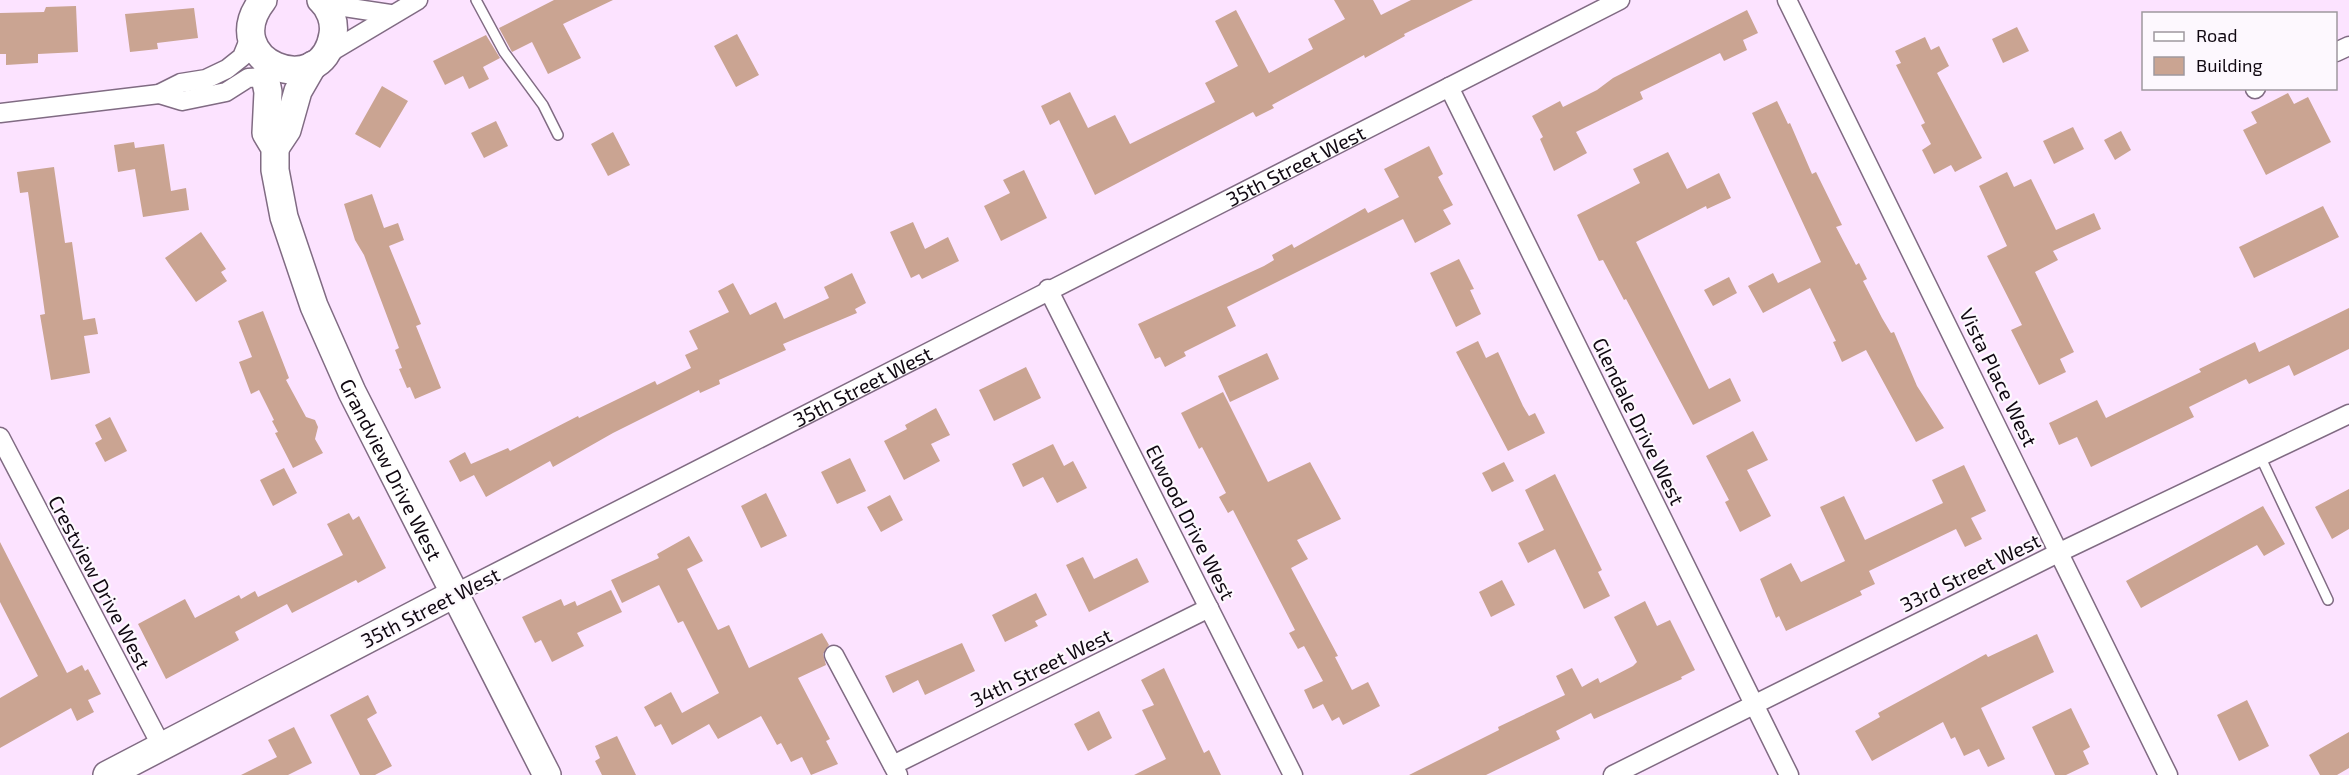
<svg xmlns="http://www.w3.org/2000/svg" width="2349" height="775" font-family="'Exo 2',sans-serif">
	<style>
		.building { fill: #caa492 }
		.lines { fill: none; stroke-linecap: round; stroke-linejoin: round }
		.lane-casing { stroke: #806b83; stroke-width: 12 }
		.street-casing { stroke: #806b83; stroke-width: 21 }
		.secondary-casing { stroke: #806b83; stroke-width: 30 }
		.lane { stroke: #fff; stroke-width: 9 }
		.street { stroke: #fff; stroke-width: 18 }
		.secondary { stroke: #fff; stroke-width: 27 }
		.labels { text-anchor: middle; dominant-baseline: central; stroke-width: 4.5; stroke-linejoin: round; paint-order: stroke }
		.street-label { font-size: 20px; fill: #100811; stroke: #fdf8fe }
	</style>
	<rect width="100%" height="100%" fill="#fce3ff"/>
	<!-- building -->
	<path class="building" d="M554,0H613L563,24L581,58L548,74L532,42L512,52L499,28Z
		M1334,0H1373L1381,15L1411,0H1473L1404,34L1405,36L1365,58L1364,55L1272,105L1274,108L1256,117L1253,112L1095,195L1059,120L1050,125L1041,106L1070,92L1088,128L1115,115L1130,144L1215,102L1205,83L1238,66L1215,21L1236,10L1269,73L1313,49L1308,39L1345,19Z
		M76,6L78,52L38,54V63L6,65V54H0V13L44,12L46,7Z
		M194,8L198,38L157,43L158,49L130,52L125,14Z
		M1747,10L1758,33L1743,40L1747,50L1724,61L1720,53L1640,92L1643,99L1576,132L1587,153L1554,171L1540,139L1543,137L1532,116L1560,101L1563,107L1597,90L1613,78Z
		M2017,27L2029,51L2003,63L1992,39Z
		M737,34L759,75L736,87L714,46Z
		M486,35L500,58L483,67L489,79L469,89L463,76L445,85L433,61Z
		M1925,37L1931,50L1939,46L1949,66L1937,73L1982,158L1955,172L1951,165L1934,174L1922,150L1931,144L1921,125L1925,123L1896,65L1901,63L1895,51Z
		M382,86L408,101L380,148L355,134Z
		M2288,93L2294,104L2308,97L2331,142L2266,175L2243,130L2257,123L2251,112Z
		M1777,101L1788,124L1790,123L1812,174L1816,172L1842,225L1836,227L1856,265L1859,263L1867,279L1863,281L1882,318L1891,333L1894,332L1917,386L1944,428L1916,442L1866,350L1842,362L1833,342L1836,341L1810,288L1763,313L1748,286L1773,273L1778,283L1821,262L1752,113Z
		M496,121L508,146L484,158L471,133Z
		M2073,127L2084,149L2054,164L2043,141Z
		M2121,131L2131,150L2115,160L2104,140Z
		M613,132L630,165L608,176L591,144Z
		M134,142L135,148L164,144L171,191L186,188L189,210L143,217L135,169L118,172L114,145Z
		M1429,146L1443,174L1438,177L1453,205L1443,210L1451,224L1415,243L1403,219L1227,307L1236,326L1184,352L1186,356L1165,367L1160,357L1155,359L1138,324L1264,266L1274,260L1272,255L1292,244L1294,248L1365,208L1368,213L1399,197L1384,169Z
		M1668,152L1687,189L1719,173L1731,198L1707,209L1706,206L1636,242L1709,389L1730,378L1741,401L1693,425L1626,299L1624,300L1603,260L1599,261L1577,215L1640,183L1633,169Z
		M54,167L65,243L72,242L83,320L95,318L98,334L84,336L90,373L51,380L40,315L45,314L28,192L20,193L17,172Z
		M1024,170L1047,218L1001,241L984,206L1010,193L1003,180Z
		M2007,172L2014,187L2031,179L2056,230L2094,213L2101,229L2053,251L2058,260L2035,272L2074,352L2060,359L2066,372L2039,385L2011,330L2022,325L1987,256L2007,246L1979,186Z
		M372,194L384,228L398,223L404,240L389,246L421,324L416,326L441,388L415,399L410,387L407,388L399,369L402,368L395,350L399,348L364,255L355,240L344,204Z
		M2323,206L2339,237L2254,278L2239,247Z
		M913,222L925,249L948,237L959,261L922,279L919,274L911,278L890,232Z
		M201,232L226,269L221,272L227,281L196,302L165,258Z
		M1459,259L1474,289L1470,290L1481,314L1456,327L1430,273Z
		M852,273L866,303L855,309L857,313L783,344L786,350L719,380L720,384L700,393L699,390L613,433L553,467L550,461L486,497L474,475L460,482L449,461L465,452L471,464L508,448L510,451L578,416L579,418L655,381L657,385L691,368L685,355L698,349L689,331L729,312L718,291L733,283L750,315L776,302L784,319L829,298L824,287Z
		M1729,277L1737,293L1713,306L1704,290Z
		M2349,308V349L2294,376L2289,365L2249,384L2246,379L2189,407L2194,417L2091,467L2077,437L2059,445L2049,423L2097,400L2106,418L2201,372L2199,369L2255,342L2259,352Z
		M263,311L289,378L286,380L306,417L315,420L318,427L315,439L323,453L293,468L275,433L278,432L272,421L274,420L259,390L251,394L239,362L252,357L238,321Z
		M1478,341L1486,358L1498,352L1523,406L1529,416L1535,413L1545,433L1508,451L1456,352Z
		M1267,353L1279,379L1230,402L1218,376Z
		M1026,367L1041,398L994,421L979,390Z
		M1223,392L1268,482L1310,462L1341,519L1297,540L1308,559L1291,568L1338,656L1335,657L1352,690L1368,682L1380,706L1343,725L1339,717L1332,721L1323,704L1313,709L1304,690L1323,681L1304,646L1298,649L1289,633L1295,630L1233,510L1228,513L1219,497L1226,493L1202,447L1199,449L1181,413Z
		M936,408L950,435L931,444L940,461L904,480L884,441L907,429L905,425Z
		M110,417L127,451L105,462L95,443L102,439L95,425Z
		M1753,431L1768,460L1747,470L1771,516L1740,532L1725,502L1729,500L1706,456Z
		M1053,444L1064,466L1073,461L1087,488L1057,503L1043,477L1023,487L1012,464Z
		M850,458L866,491L837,504L821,472Z
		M1504,462L1514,481L1492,492L1482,473Z
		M1964,465L1986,511L1971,518L1982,539L1965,547L1956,529L1869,571L1875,584L1860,591L1862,595L1786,631L1779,616L1776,618L1760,579L1791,563L1801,582L1845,561L1820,507L1844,496L1865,540L1943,503L1932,480Z
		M284,468L297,493L273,506L260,480Z
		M1555,474L1602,570L1598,572L1610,596L1584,609L1555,549L1528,563L1518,543L1544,530L1525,490Z
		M2349,489V529L2332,539L2315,507Z
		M766,493L787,536L761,548L741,506Z
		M890,495L903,520L881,532L867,507Z
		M2263,506L2285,544L2264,556L2257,545L2141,608L2126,581Z
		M349,513L353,520L359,516L386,568L358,583L356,580L292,613L287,604L235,632L239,640L166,679L138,624L185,599L195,618L239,595L241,599L255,591L258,597L343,555L327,524Z
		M689,536L703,561L687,569L718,630L729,625L749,668L822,633L829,645L823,654L826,665L798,678L830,739L826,741L838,764L811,775L802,757L791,762L781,743L777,745L761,716L718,739L709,724L672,745L661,724L655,727L644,707L671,692L682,713L719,693L683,621L678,623L659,585L622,603L611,580L659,558L657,554Z
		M0,542L67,673L82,665L85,671L88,669L101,694L88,700L94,712L77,721L71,708L0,748V698L38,676L0,602Z
		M1083,557L1094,579L1137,558L1149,582L1089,612L1066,565Z
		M1502,580L1515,605L1491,617L1479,592Z
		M611,590L622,612L577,633L584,646L552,662L541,640L535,643L522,617L561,599L564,606L575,601L577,606Z
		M1036,593L1047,615L1035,621L1038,626L1005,642L992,615Z
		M1645,601L1657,626L1670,620L1695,670L1681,677L1682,679L1594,719L1591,713L1556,731L1560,739L1486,775H1409L1499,730L1498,727L1565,695L1556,676L1572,668L1582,687L1598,678L1600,683L1633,666L1637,662L1614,617Z
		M2037,634L2054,672L1981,708L2005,759L1988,767L1979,749L1964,756L1955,737L1951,739L1943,722L1872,761L1855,731L1880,717L1878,713L1986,654L1988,657Z
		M962,643L975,671L925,695L918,680L893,693L885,676Z
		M1164,668L1204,753L1209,750L1221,775H1134L1166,759L1142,710L1154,705L1141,680Z
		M368,695L377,713L367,719L392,766L375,775H360L330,715Z
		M2247,700L2269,746L2239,761L2217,715Z
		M2071,708L2090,747L2083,751L2089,764L2066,775H2055L2032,727Z
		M1099,711L1112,738L1088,751L1074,724Z
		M294,727L312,763L288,775H241L277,757L268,740Z
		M2349,732V768L2337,775H2320L2309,755Z
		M617,736L636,775H602L595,761L600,758L595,746Z"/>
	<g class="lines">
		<defs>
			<path id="lane" d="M476,0L504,52L543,105L558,135
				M2260,456L2328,600"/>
			<g id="street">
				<path d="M1787,0L2168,775"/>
				<path d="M325,4L390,14"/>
				<path d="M2336,52L2349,46"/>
				<path d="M324,56L418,0"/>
				<path d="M1449,87L1789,775"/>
				<path d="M2255,89L2256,88"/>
				<path d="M159,94L182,101L226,92L248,78L265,77"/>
				<path d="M0,113L159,94L181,83L206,79L227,69L242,57L251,35"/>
				<path d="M1048,289L1293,775"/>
				<path d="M0,437L162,747"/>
				<path id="s1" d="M456,593L1620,0"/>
				<path d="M834,655L898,775"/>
				<path d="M893,765L1209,608"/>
				<path d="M1613,775L2060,552L2349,414"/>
			</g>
			<g id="secondary">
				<path d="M263,0C215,61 322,104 333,34C335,22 330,8 321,0"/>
				<path id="s2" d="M273,66L265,77L268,92L266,133L275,148V170L284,217L314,306L352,392L547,775"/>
				<path d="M275,148L287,130L298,91L313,65"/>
				<path d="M107,775L456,593"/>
			</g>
		</defs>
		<!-- lane casing -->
		<use href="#lane" class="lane-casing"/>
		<!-- street casing -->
		<use href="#street" class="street-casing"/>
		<!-- secondary casing -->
		<use href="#secondary" class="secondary-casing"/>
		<!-- lane -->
		<use href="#lane" class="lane"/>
		<!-- street -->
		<use href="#street" class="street"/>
		<!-- secondary -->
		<use href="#secondary" class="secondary"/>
	</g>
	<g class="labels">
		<!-- street labels -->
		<g class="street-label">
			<text stroke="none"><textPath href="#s1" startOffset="942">35th Street West</textPath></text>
			<text transform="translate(1999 377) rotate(64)">Vista Place West</text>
			<text stroke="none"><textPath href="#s1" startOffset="456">35th Street West</textPath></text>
			<text transform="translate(1639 421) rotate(64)">Glendale Drive West</text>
			<text stroke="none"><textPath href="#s2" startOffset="432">Grandview Drive West</textPath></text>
			<text transform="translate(1191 522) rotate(63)">Elwood Drive West</text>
			<text transform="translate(1970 572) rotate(-26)">33rd Street West</text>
			<text transform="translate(100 582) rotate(62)">Crestview Drive West</text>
			<text transform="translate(430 607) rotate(-27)">35th Street West</text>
			<text transform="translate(1041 667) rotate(-26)">34th Street West</text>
		</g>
	</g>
	<!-- legend -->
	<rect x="2142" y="12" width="195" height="78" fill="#fdf8fe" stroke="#9e989f" stroke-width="1.5"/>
	<rect x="2154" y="32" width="30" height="9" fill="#ffffff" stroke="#9e989f" stroke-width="1.5"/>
	<text x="2196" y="42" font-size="18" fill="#100811">Road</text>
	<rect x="2154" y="57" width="30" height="18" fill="#caa492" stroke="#9e989f" stroke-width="1.5"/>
	<text x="2196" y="72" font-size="18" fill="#100811">Building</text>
</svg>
